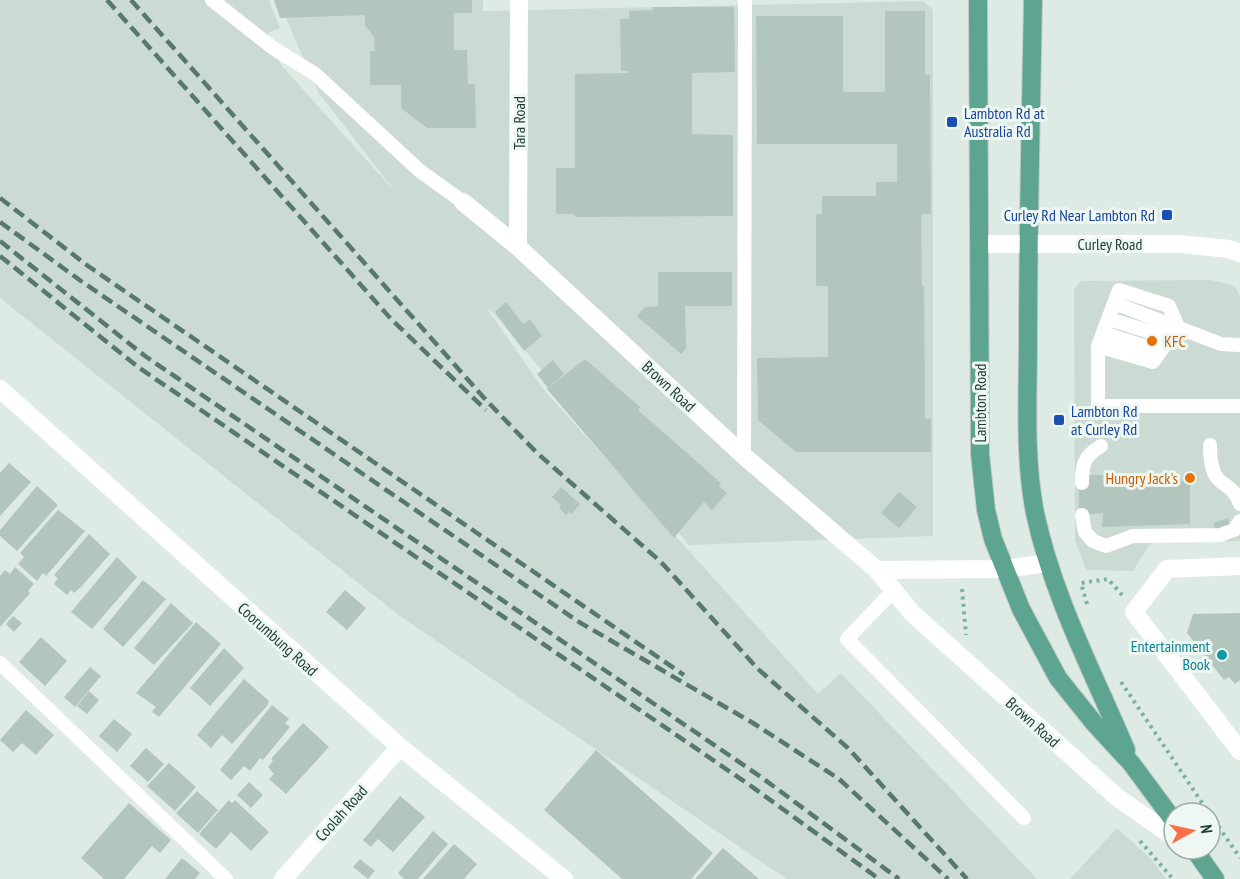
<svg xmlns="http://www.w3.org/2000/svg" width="1240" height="879" font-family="'PT Sans Narrow',sans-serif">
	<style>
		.built { fill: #cbdbd3 }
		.building { fill: #b2c6bd }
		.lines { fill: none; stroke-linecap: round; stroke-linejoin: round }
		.primary-casing { stroke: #c0c8c6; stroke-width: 20 }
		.path { stroke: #7ab29f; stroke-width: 4; stroke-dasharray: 3 4.5; stroke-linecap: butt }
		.service { stroke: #fff; stroke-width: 14 }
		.minor { stroke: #fff; stroke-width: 18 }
		.tertiary { stroke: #fff; stroke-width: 18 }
		.primary { stroke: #5da591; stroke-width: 18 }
		.rail { stroke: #57786e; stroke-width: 4.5; stroke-dasharray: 12 6; stroke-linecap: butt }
		.transit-dot { fill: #1a4fb4; stroke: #eef7f2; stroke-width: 2 }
		.food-dot { fill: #e8710a; stroke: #eef7f2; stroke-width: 2 }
		.culture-dot { fill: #0f9aa8; stroke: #eef7f2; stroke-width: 2 }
		.labels { text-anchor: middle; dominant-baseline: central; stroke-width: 6; stroke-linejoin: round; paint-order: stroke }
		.transit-label { font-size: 16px; fill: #164399; stroke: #eef7f2; text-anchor: start }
		.street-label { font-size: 16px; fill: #1d3c33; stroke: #eef7f2 }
		.food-label { font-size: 16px; fill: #c56008; stroke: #eef7f2; text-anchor: start }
		.culture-label { font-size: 16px; fill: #0d838f; stroke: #eef7f2; text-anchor: end }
	</style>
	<rect width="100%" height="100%" fill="#ddebe4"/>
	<!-- built -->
	<path class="built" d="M0,0H269L280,28L268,33L281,65L397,194L318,92L278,0H483V11L923,1L933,10V536L689,545L490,309L488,310L544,390L818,694L841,673L1037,879H787L401,617L0,298Z
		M1211,280L1235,286L1240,296V541H1152L1133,571L1086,570L1075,540L1074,289L1081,281Z
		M1117,828L1152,860L1166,879H1070Z"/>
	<!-- building -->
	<path class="building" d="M274,0H472V13H454V50H467L468,84H475L476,128H427L401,108V85H370V51H375L374,37L365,25V15L280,18Z
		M653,7H734L735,72L692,73V134L733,135V216L575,217V214H556V168H575V74L629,73V71H621L620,19H629V11L653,10Z
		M885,11H925V75H930L931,214H921L922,286H924L925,419H931V452H796L758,420L757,358L828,357V286H816V214H822V196H876V182H897V144H757L756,16H843V92H885Z
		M658,272H732V306H685L686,348L681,354L637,316L645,307L658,306Z
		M506,302L523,324L530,319L542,336L524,351L495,312Z
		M585,359L640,407L638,410L721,483L719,486L727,493L712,510L704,502L674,538L547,389Z
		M553,360L564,374L548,388L537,374Z
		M9,463L31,482L0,516V473Z
		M1085,475H1139V481H1190V524L1102,527L1103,513L1079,515V483Z
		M37,486L58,505L17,551L0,536V530Z
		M561,487L580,504L572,514L569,512L566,515L559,508L561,505L552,497Z
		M899,492L917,507L899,528L881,513Z
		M58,510L85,531L46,576L43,573L37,581L18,564L24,557L20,553Z
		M1228,518L1230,526L1216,531L1213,523Z
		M89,534L110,554L81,587L74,593L71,590L67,595L54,584L58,578L54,575Z
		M117,557L137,577L92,629L71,612Z
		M15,567L34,584L28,591L30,593L0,627V576L5,570L10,574Z
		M143,580L166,599L123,647L103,629Z
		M345,590L366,608L347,630L326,612Z
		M171,603L193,623L154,665L134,648Z
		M1240,613V680L1235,684L1229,677L1224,680L1187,633L1193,614Z
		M13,616L22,623L14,632L6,624Z
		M196,622L221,644L159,717L152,712L156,707L136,693Z
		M41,637L67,661L45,686L19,662Z
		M224,648L244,668L210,706L190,688Z
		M90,667L101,676L75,707L64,697Z
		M244,679L269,701L268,705L232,744L222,735L211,748L197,735Z
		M89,691L99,700L87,714L77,706Z
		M272,705L289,719L285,723L290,727L263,760L260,758L250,771L244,766L231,780L220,770Z
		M26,710L54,735L36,755L22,743L13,752L0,740Z
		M114,719L132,734L117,752L99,736Z
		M303,723L329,747L286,794L269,779L274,774L268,767L273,761L271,759Z
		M146,748L164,764L148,782L130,766Z
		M596,750L713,853L691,879H622L544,810Z
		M169,763L196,787L175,811L147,786Z
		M249,782L263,795L251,808L237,795Z
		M197,791L218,810L198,833L176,813Z
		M400,796L425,817L393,852L378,839L371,847L363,840Z
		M229,800L232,803L235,800L269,832L251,851L231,832L216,849L199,834Z
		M129,803L171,840L160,853L152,846L124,879H104L81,858Z
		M433,831L448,844L418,879H404L398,873Z
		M454,844L477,864L464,879H423Z
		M723,848L759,879H695Z
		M182,858L200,873L195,879H165Z
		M360,859L375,871L368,879L353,867Z"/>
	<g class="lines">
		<defs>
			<path id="primary" d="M978,0L980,454L986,510L993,539L1021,609L1058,678L1094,723L1131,763L1174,821
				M1033,0C1031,114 1028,227 1028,341C1028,397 1024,457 1035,513C1053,597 1093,672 1126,750
				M1194,849L1215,879"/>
		</defs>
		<!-- primary casing -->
		<use href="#primary" class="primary-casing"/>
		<!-- path -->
		<path class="path" d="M962,589L966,635
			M1087,604L1081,583L1108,579L1122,595
			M1121,682L1209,813
			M1210,814L1240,858
			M1140,841L1173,879"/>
		<!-- service -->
		<path class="service" d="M212,0L273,48L315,74L420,171L463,202
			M1114,303L1221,344L1240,345
			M1109,319L1157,334L1173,329
			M1178,327L1169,306L1119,290L1098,346V406H1240
			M1103,333L1153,349L1165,338
			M1098,346L1153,362L1178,327
			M1210,445C1210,494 1230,475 1240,504
			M744,456L745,0
			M1082,483C1082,464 1084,456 1101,446
			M1082,515L1085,532L1093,541L1106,546L1133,536L1220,535L1234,530L1240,521
			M894,590L847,639L1024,818
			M0,663L226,879"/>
		<!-- minor -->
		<path class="minor" d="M463,202L518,247L744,456L877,570L912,613L1118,798L1174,837
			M518,247L519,0
			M0,389L400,747L564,879
			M1240,566L1167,569L1134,612L1240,751
			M877,570L1004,569L1048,563
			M283,879L400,747"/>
		<!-- tertiary -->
		<path class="tertiary" d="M979,244H1180L1229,249L1240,253"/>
		<!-- primary -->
		<use href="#primary" class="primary"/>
		<!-- rail -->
		<path class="rail" d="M107,0L392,320L486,410
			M131,0L486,400L536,452L661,562L758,669L848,748L967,879
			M0,198L88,266L684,675
			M0,222L81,281L579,622L753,723L839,779L948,879
			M0,241L145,356L761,777L899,879
			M0,256L138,367L751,786L879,879"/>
	</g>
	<!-- markers -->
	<g class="transit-dot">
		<rect x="946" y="116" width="12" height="12" rx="3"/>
		<rect x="1161" y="209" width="12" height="12" rx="3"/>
		<rect x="1053" y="414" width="12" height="12" rx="3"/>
	</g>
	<g class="food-dot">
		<circle cx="1152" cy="341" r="6"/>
		<circle cx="1190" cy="478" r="6"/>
	</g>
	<circle class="culture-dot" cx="1222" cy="655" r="6"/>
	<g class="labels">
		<!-- transit labels -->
		<g class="transit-label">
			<text x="964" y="113">Lambton Rd at<tspan x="964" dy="18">Australia Rd</tspan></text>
			<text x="1155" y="215" text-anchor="end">Curley Rd Near Lambton Rd</text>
			<text x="1071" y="411">Lambton Rd<tspan x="1071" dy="18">at Curley Rd</tspan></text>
		</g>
		<!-- street labels -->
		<g class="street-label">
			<text transform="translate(519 123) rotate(-90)">Tara Road</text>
			<text x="1110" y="244">Curley Road</text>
			<text transform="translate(669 386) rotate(43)">Brown Road</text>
			<text transform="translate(980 403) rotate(-90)">Lambton Road</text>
			<text transform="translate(278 639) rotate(42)">Coorumbung Road</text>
			<text transform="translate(1033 722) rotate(42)">Brown Road</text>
			<text transform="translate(341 813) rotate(-48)">Coolah Road</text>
		</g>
		<!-- food labels -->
		<g class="food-label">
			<text x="1164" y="341">KFC</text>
			<text x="1178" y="478" text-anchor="end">Hungry Jack's</text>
		</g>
		<!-- culture labels -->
		<g class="culture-label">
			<text x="1210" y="646">Entertainment<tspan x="1210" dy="18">Book</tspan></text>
		</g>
	</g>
	<!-- north arrow -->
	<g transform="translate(1192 831) rotate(82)"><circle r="28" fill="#eef7f2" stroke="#9aaca6" stroke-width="1.5"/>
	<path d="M0-4.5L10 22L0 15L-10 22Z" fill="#ff6f47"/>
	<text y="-9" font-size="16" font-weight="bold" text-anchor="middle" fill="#1d3c33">N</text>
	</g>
</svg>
